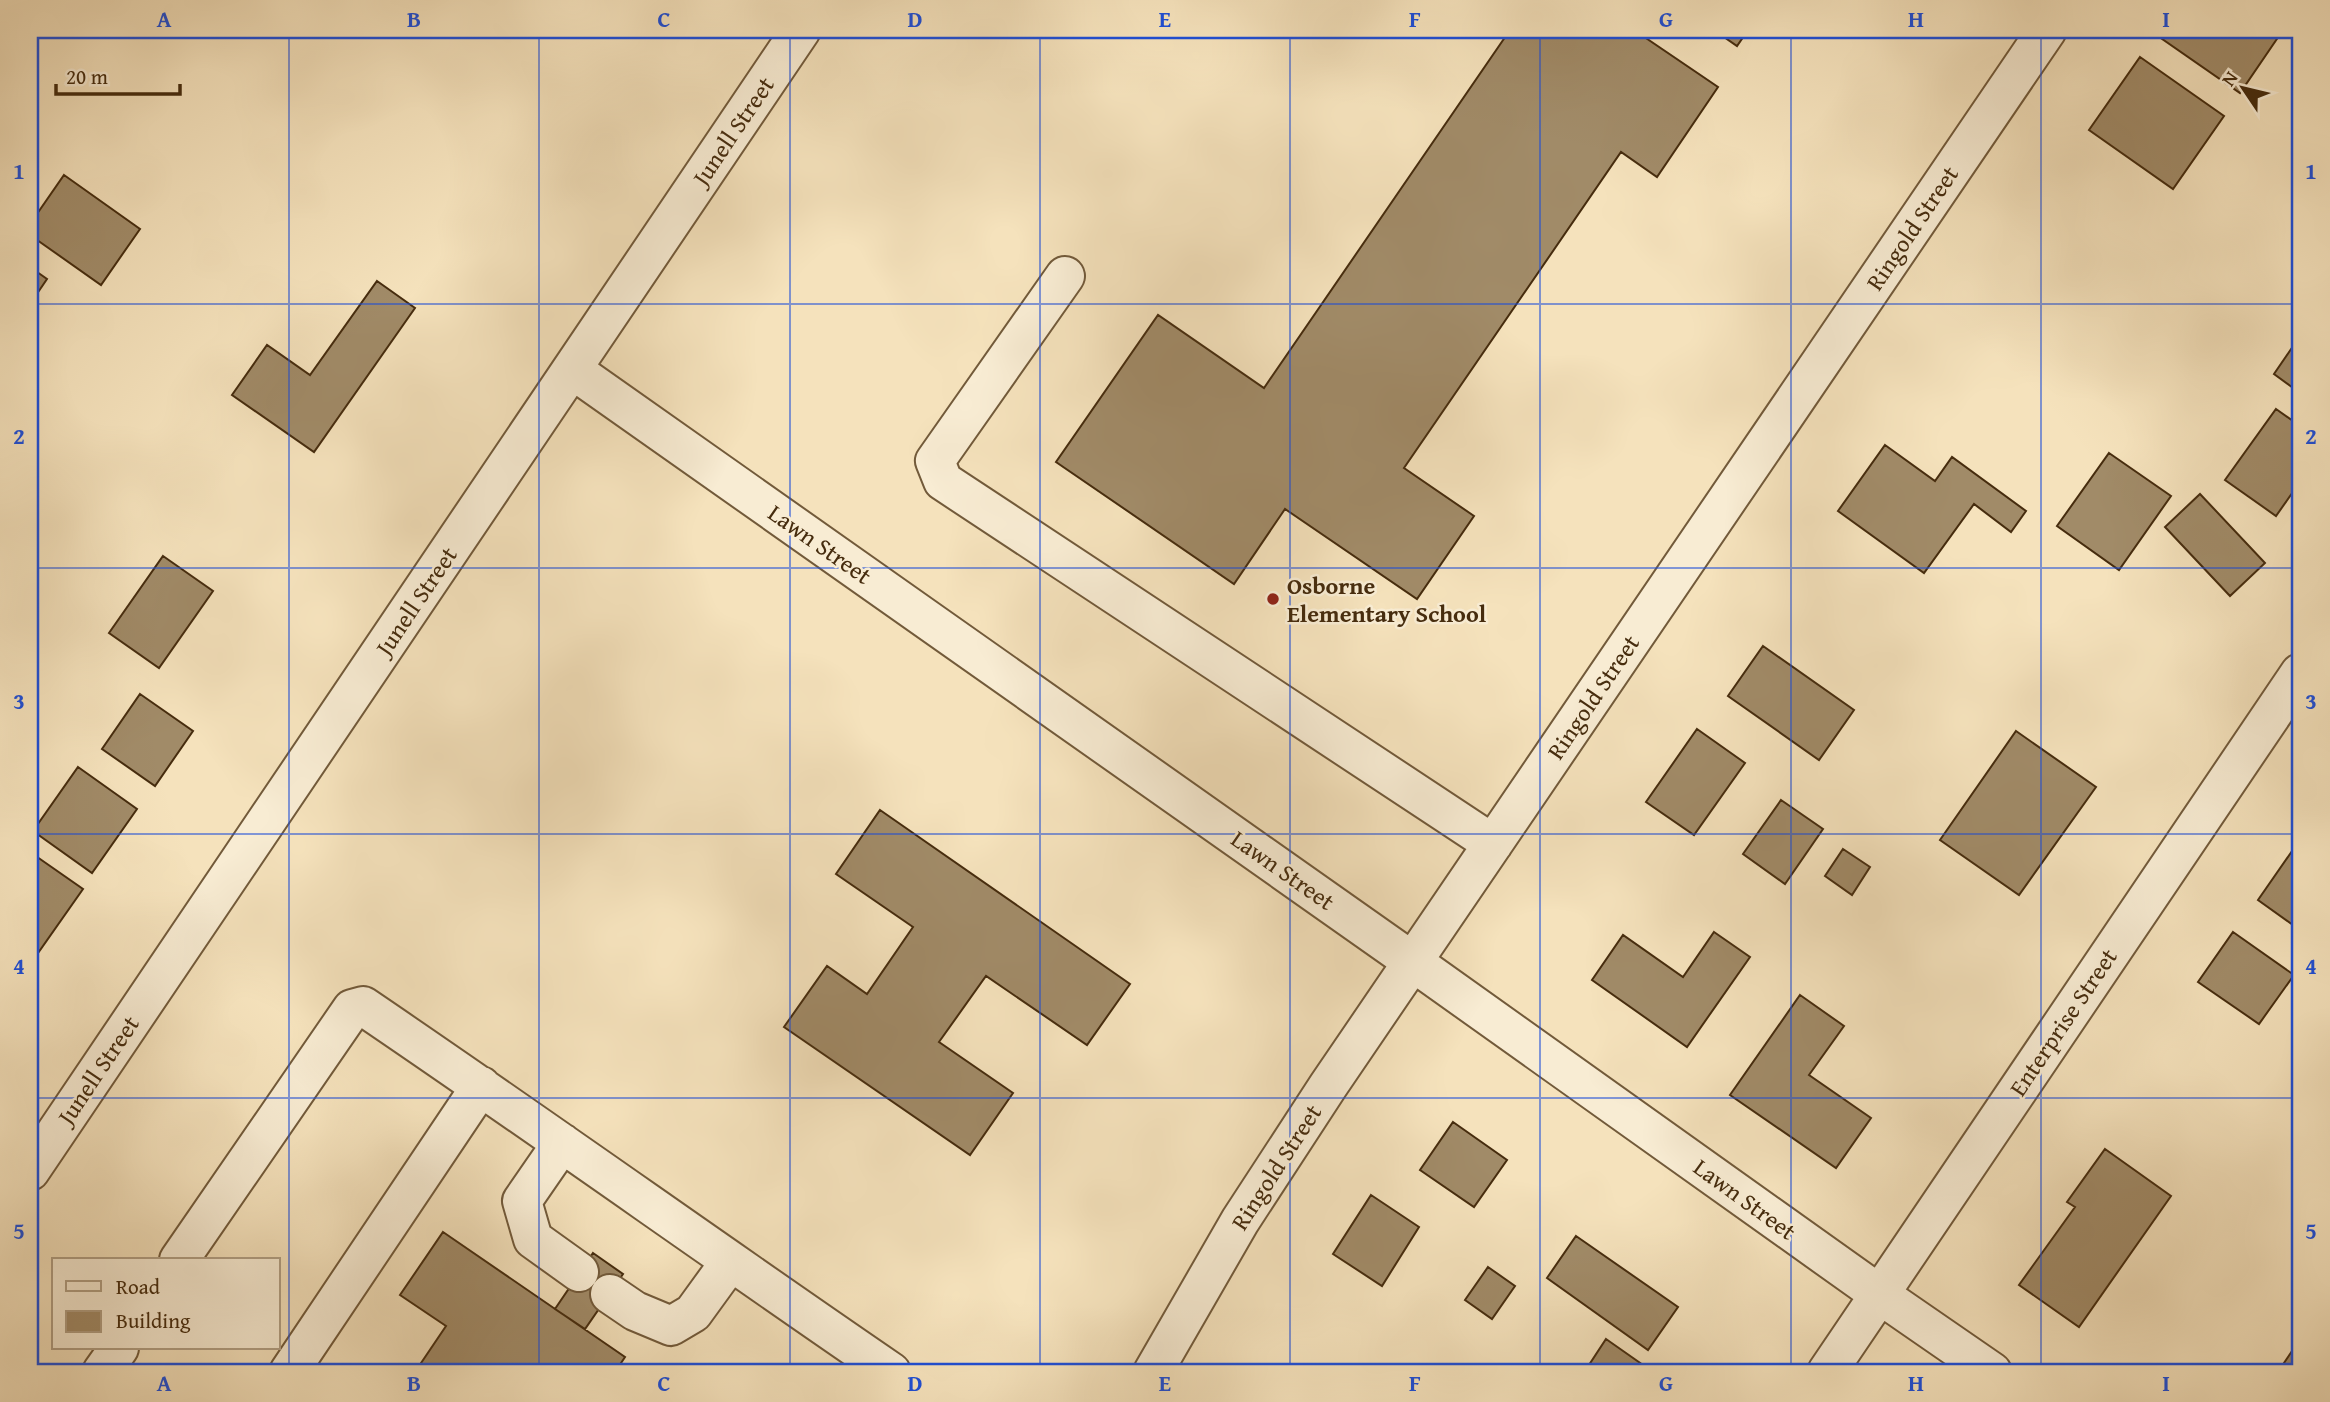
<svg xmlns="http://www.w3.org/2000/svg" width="2330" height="1402" font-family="'Gentium Book Plus',serif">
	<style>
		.building { fill: #a18b68; stroke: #462c0e; stroke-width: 2 }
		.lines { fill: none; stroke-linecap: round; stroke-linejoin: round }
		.minor-casing { stroke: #725a3a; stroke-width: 42 }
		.minor { stroke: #f8ecd3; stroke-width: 38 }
		.grid { fill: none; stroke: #1d4ed8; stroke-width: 2; stroke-opacity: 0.55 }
		.poi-dot { fill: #8f2418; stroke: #f8ecd3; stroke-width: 2.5 }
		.labels { text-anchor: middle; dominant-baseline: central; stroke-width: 5; stroke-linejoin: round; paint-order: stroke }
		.street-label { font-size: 24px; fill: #462c0e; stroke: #f8ecd3 }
		.poi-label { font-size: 24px; font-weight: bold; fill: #462c0e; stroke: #f8ecd3; text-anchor: start }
		.neatline { fill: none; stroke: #1d4ed8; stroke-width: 2.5 }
		.grid-label { font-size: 23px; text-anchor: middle; font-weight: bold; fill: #1d4ed8 }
	</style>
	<rect width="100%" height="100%" fill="#f5e2bc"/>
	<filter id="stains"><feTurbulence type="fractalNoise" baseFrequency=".00286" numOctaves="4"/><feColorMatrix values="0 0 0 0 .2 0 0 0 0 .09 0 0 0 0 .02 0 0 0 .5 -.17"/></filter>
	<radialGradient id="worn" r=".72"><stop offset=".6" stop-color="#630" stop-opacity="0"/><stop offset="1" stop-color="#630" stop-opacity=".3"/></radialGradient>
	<!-- building -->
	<path class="building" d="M1510,30H1634L1718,87L1657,177L1621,152L1404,468L1474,516L1417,599L1285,509L1234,584L1056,462L1158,315L1264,388Z
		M1714,30H1748L1737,46Z
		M2158,30H2283L2240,93L2155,34Z
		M2140,57L2224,116L2173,189L2089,130Z
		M64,175L140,229L101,285L30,235V224Z
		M30,267L47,279L30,304Z
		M377,281L415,308L314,452L232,395L267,345L310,375Z
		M2300,336V393L2274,374Z
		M2276,409L2300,426V482L2276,516L2225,480Z
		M1885,445L1935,481L1952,457L2026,511L2011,532L1974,504L1924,573L1838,511Z
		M2109,453L2171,496L2119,570L2057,526Z
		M2200,494L2265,563L2230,596L2165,527Z
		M163,556L213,591L159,668L109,633Z
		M1763,646L1854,710L1819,760L1728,696Z
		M140,694L193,731L155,786L102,749Z
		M1697,729L1745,763L1694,835L1646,802Z
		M2016,731L2096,787L2019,895L1940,840Z
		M78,767L137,809L92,873L33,831Z
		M1781,800L1823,829L1785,884L1743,854Z
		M880,810L1130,984L1087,1045L986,976L939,1042L1013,1093L970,1155L784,1027L827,966L867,994L913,927L836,874Z
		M2299,841L2300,842V930L2258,900Z
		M1843,849L1870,867L1852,895L1825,876Z
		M30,852L83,889L38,953L30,947Z
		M1714,932L1750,957L1687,1047L1592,980L1623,935L1683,977Z
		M2233,932L2294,975L2259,1024L2198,982Z
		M1800,995L1844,1026L1809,1075L1871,1118L1836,1168L1730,1095Z
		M1453,1122L1507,1160L1474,1207L1420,1170Z
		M2105,1149L2171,1196L2079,1327L2019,1285L2075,1207L2067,1202Z
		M1371,1195L1419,1227L1382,1286L1333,1254Z
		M443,1232L625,1357L615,1372H415L446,1326L400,1295Z
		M1576,1236L1678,1307L1648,1350L1547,1278Z
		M593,1253L623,1274L585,1329L555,1309Z
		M1488,1267L1515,1286L1492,1319L1465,1300Z
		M1606,1339L1653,1372H1593L1587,1368Z
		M2300,1339V1372H2291L2282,1366Z"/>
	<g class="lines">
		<defs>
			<path id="minor" d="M1065,276L935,461L943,481L1493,844
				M573,370L1413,962L1879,1294L1992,1372
				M562,1143L522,1201L533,1239L579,1272
				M30,1171L801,30
				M179,1260L352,1009L363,1006C540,1126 714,1251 891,1372
				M610,1294L635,1311L671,1326L693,1313L730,1262
				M102,1372L119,1348
				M289,1372L481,1086
				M1153,1372L1240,1221L1328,1086L2047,30
				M1827,1372L2300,673"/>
		</defs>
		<!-- minor casing -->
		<use href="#minor" class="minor-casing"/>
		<!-- minor -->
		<use href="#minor" class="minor"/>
	</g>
	<!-- grid -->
	<path class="grid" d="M289,30V1372M539,30V1372M790,30V1372M1040,30V1372M1290,30V1372M1540,30V1372M1791,30V1372M2041,30V1372M30,304H2300M30,568H2300M30,834H2300M30,1098H2300"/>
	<!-- markers -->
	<circle class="poi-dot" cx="1273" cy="599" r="7"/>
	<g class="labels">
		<!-- street labels -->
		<g class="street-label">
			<text transform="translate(733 131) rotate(-56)">Junell Street</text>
			<text transform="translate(1912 228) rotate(-56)">Ringold Street</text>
			<text transform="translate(820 544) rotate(35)">Lawn Street</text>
			<text transform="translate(416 601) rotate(-56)">Junell Street</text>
			<text transform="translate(1593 697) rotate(-56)">Ringold Street</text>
			<text transform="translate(1283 870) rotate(35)">Lawn Street</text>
			<text transform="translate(2063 1022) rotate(-56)">Enterprise Street</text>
			<text transform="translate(98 1070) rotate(-56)">Junell Street</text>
			<text transform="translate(1276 1167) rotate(-57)">Ringold Street</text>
			<text transform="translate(1745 1199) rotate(36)">Lawn Street</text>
		</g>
		<!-- poi labels -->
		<g class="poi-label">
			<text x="1287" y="585">Osborne<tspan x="1287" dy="28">Elementary School</tspan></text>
		</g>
	</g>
	<!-- margin -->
	<rect width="2330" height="1402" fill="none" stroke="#f5e2bc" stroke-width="77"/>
	<!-- legend -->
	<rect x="52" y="1258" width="228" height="91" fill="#f8ecd3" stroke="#b19f84" stroke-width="2"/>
	<rect x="66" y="1281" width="35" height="10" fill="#f8ecd3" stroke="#b19f84" stroke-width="2"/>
	<text x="116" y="1294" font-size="21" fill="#462c0e">Road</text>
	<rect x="66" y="1311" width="35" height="21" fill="#a18b68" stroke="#b19f84" stroke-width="2"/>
	<text x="116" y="1328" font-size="21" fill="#462c0e">Building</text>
	<!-- north arrow -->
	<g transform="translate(2243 88) rotate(305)" stroke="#f8ecd3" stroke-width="5" paint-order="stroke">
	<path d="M0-5L12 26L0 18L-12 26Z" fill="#462c0e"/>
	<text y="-10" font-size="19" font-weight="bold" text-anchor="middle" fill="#462c0e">N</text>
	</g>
	<!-- scale -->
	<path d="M56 84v10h124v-10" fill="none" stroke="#462c0e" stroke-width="3.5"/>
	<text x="66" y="84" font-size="21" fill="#462c0e" stroke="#f8ecd3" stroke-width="5" paint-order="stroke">20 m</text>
	<rect x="38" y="38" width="2254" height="1326" class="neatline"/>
	<g class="grid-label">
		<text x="164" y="27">A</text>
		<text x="414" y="27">B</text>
		<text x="664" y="27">C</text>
		<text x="915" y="27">D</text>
		<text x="1165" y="27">E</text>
		<text x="1415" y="27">F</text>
		<text x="1666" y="27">G</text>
		<text x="1916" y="27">H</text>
		<text x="2166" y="27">I</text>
		<text x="19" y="179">1</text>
		<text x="2311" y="179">1</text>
		<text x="19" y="444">2</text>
		<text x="2311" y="444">2</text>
		<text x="19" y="709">3</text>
		<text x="2311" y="709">3</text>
		<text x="19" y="974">4</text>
		<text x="2311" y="974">4</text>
		<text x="19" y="1239">5</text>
		<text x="2311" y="1239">5</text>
		<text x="164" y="1391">A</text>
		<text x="414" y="1391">B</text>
		<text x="664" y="1391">C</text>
		<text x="915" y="1391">D</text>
		<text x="1165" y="1391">E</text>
		<text x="1415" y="1391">F</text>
		<text x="1666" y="1391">G</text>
		<text x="1916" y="1391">H</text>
		<text x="2166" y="1391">I</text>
	</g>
	<rect width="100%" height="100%" filter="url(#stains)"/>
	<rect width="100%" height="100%" fill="url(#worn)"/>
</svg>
